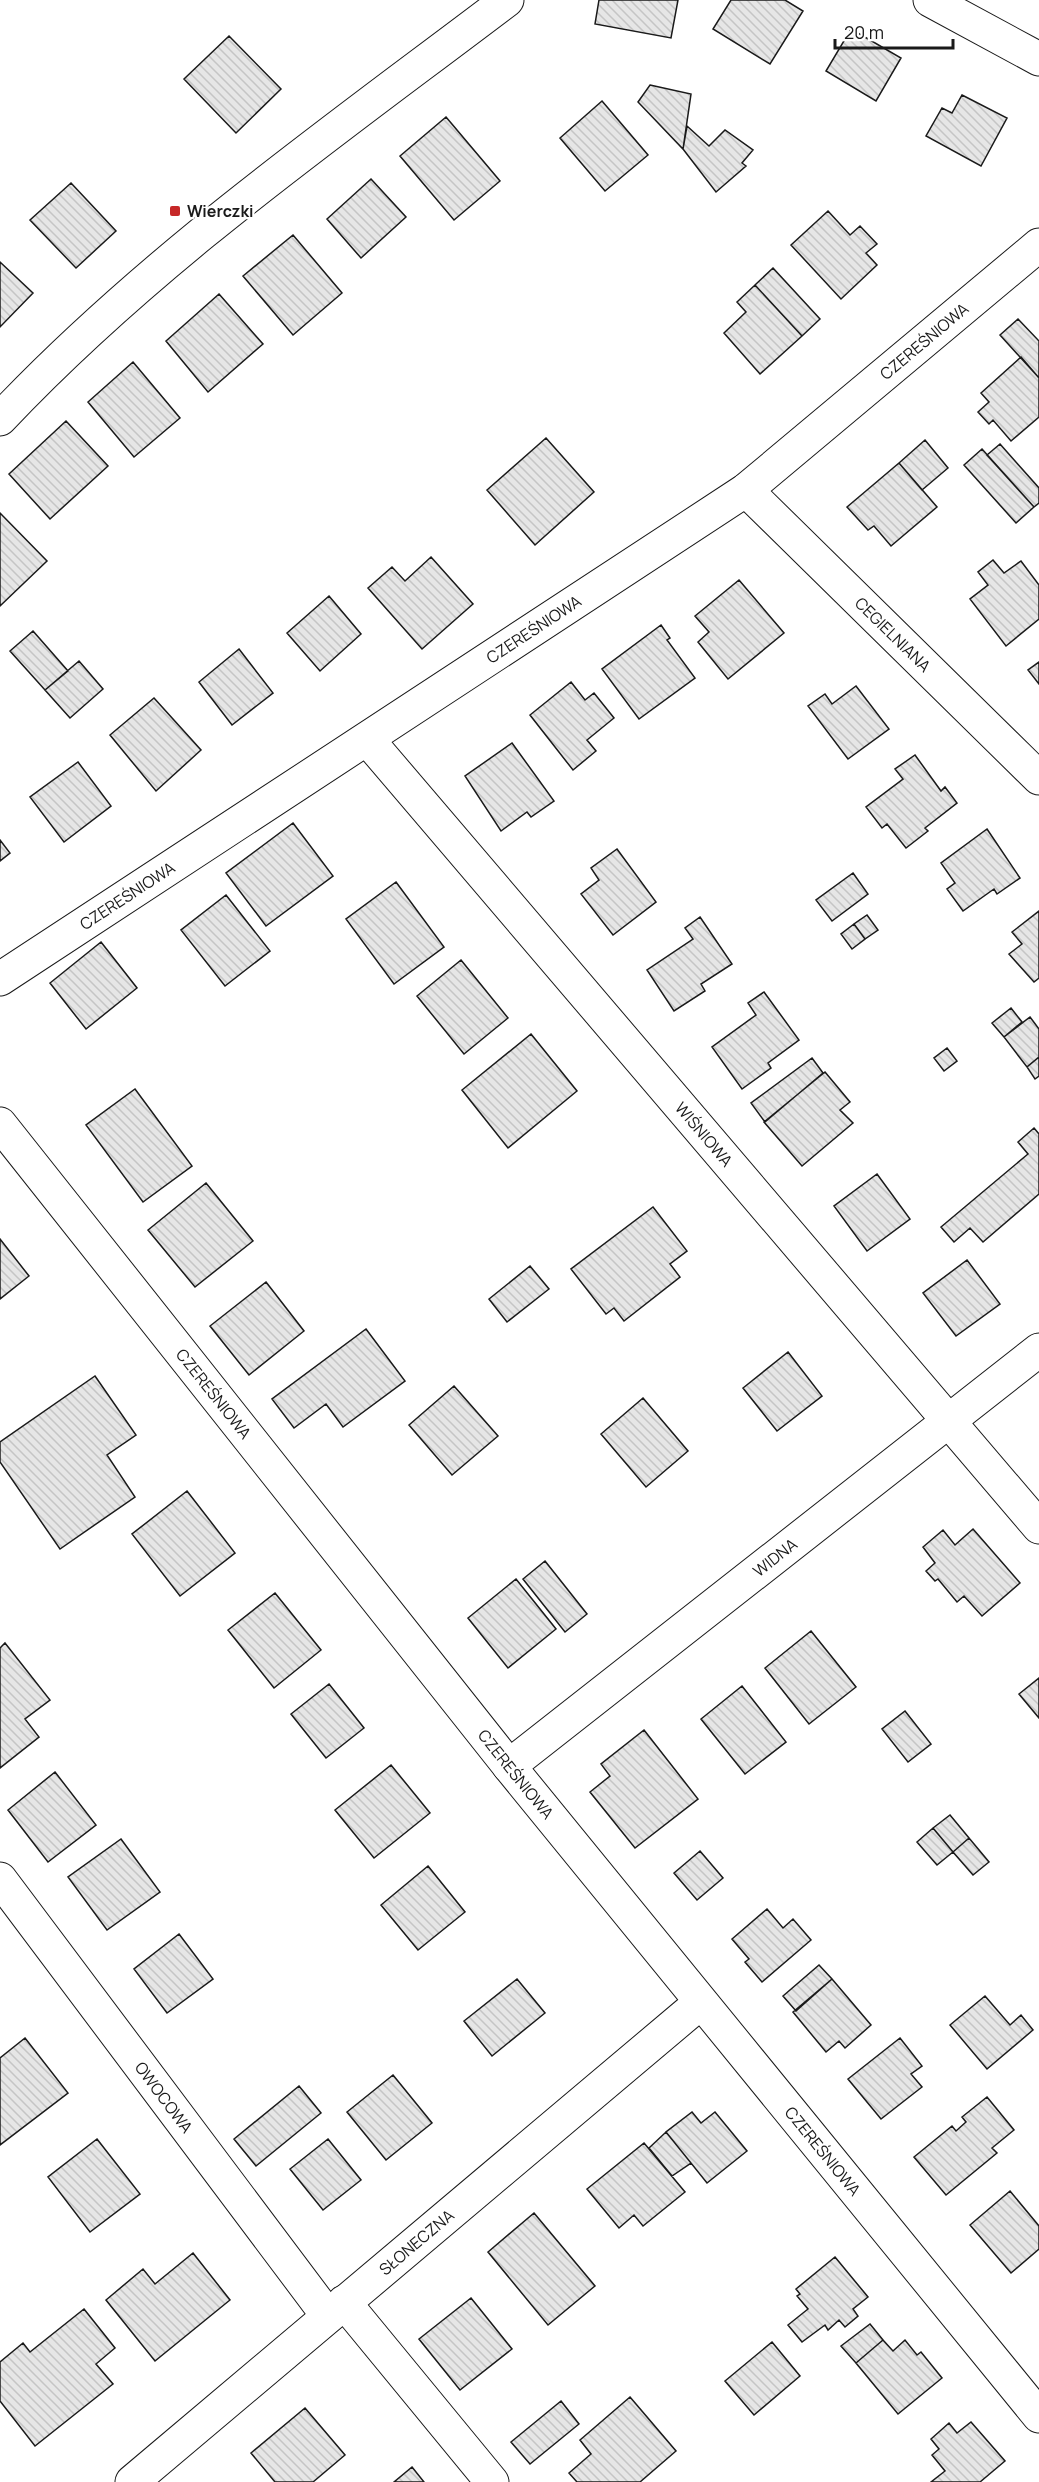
<svg xmlns="http://www.w3.org/2000/svg" width="1039" height="2482" font-family="Manrope,sans-serif">
	<style>
		.building { fill: url(#building-back-hatch); stroke: #1a1a1a; stroke-width: 1.5 }
		.lines { fill: none; stroke-linecap: round; stroke-linejoin: round }
		.minor-casing { stroke: #1a1a1a; stroke-width: 35 }
		.minor { stroke: #fff; stroke-width: 33 }
		.poi-dot { fill: #c62828; stroke: #fff; stroke-width: 2 }
		.labels { text-anchor: middle; dominant-baseline: central; stroke-width: 4.5; stroke-linejoin: round; paint-order: stroke }
		.poi-label { font-size: 16px; font-weight: bold; fill: #1a1a1a; stroke: #fff; text-anchor: start }
		.street-label { font-size: 16px; fill: #1a1a1a; stroke: #fff }
	</style>
	<defs>
		<pattern id="building-back-hatch" width="6" height="6" patternUnits="userSpaceOnUse" patternTransform="scale(1.5)"><rect width="6" height="6" fill="#e6e6e6"/><path d="M-1 5l2 2M0 0l6 6M5-1l2 2" fill="none" stroke="#c5c5c5"/></pattern>
	</defs>
	<rect width="100%" height="100%" fill="#fff"/>
	<!-- building -->
	<path class="building" d="M599,0H678L671,38L595,24Z
		M731,0H785L803,11L770,64L713,29Z
		M851,29L901,58L876,101L826,71Z
		M229,36L281,89L236,133L184,79Z
		M650,85L691,94L683,149L638,102Z
		M962,95L1007,118L981,166L926,136L942,108L952,113Z
		M602,101L648,155L605,191L560,138Z
		M446,117L500,181L454,220L400,156Z
		M687,126L709,146L725,130L753,150L742,163L746,166L716,192L683,149Z
		M371,179L406,217L361,258L327,219Z
		M71,183L116,231L76,268L30,220Z
		M828,211L850,235L860,226L877,244L866,253L877,265L841,299L791,245Z
		M293,235L342,293L293,335L243,276Z
		M0,262L33,293L0,327Z
		M773,268L820,319L802,336L755,285Z
		M755,285L802,336L760,374L724,333L746,312L737,302Z
		M219,294L263,344L208,392L166,341Z
		M1018,319L1039,341V378L1000,335Z
		M1021,357L1039,378V417L1011,441L993,420L989,424L978,412L989,402L981,393Z
		M133,362L180,418L134,457L88,402Z
		M66,421L108,466L50,519L9,474Z
		M546,438L594,492L535,545L487,490Z
		M925,440L948,468L922,490L899,463Z
		M1000,444L1039,488V503L1034,507L987,455Z
		M982,449L1034,507L1016,523L964,465Z
		M899,463L937,507L891,546L874,526L868,530L847,507Z
		M0,513L47,561L0,606Z
		M431,557L473,604L422,649L368,588L392,567L405,581Z
		M993,560L1004,573L1021,561L1039,585V619L1006,646L970,599L988,585L978,572Z
		M739,580L784,633L728,679L698,642L709,632L695,616Z
		M329,596L361,634L320,671L287,633Z
		M661,625L670,638L667,640L695,678L639,719L602,669Z
		M33,631L68,671L45,690L10,651Z
		M239,649L273,693L232,725L199,682Z
		M79,661L103,689L70,718L45,690Z
		M1039,662V684L1028,670Z
		M571,682L585,700L594,693L614,718L587,740L596,751L573,770L530,715Z
		M856,686L889,729L848,759L808,706L825,694L832,704Z
		M154,698L201,750L156,791L110,735Z
		M512,743L554,801L531,817L527,812L501,831L465,776Z
		M915,755L941,791L945,787L957,803L925,828L928,831L906,848L887,824L882,828L866,807L903,779L895,769Z
		M78,762L111,806L64,842L30,797Z
		M293,823L333,876L266,926L226,873Z
		M987,829L1020,878L997,894L994,889L963,911L947,889L955,883L941,863Z
		M0,840L10,853L0,861Z
		M617,849L656,902L613,935L581,894L599,880L591,868Z
		M853,873L868,894L832,921L816,900Z
		M396,882L444,947L394,984L346,919Z
		M226,895L270,951L225,986L181,930Z
		M1039,911V978L1034,982L1009,954L1022,944L1012,932Z
		M867,915L878,930L865,939L854,924Z
		M700,917L732,964L701,984L705,991L674,1011L647,970L693,939L685,928Z
		M854,924L865,939L852,949L841,934Z
		M101,942L137,988L86,1029L50,983Z
		M461,960L508,1018L464,1054L417,996Z
		M764,992L799,1040L768,1063L771,1068L742,1089L712,1047L756,1015L748,1003Z
		M1011,1008L1022,1022L1004,1037L992,1023Z
		M1030,1017L1039,1029V1057L1027,1067L1004,1037Z
		M531,1034L577,1091L508,1148L462,1090Z
		M947,1048L957,1061L944,1071L934,1058Z
		M1039,1057V1076L1035,1079L1027,1067Z
		M812,1058L823,1073L765,1122L751,1103Z
		M825,1072L850,1102L840,1110L853,1123L802,1166L764,1122Z
		M135,1089L192,1166L143,1202L86,1125Z
		M1034,1128L1039,1134V1194L983,1242L970,1228L954,1242L941,1227L1028,1154L1018,1142Z
		M877,1174L910,1219L867,1251L834,1206Z
		M206,1183L253,1241L195,1287L148,1230Z
		M653,1207L687,1251L670,1264L680,1277L624,1321L614,1308L606,1314L571,1269Z
		M0,1239L29,1276L0,1299Z
		M967,1260L1000,1304L956,1336L923,1293Z
		M530,1266L549,1289L507,1322L489,1299Z
		M266,1282L304,1331L249,1375L210,1326Z
		M366,1329L405,1381L343,1427L326,1404L294,1428L272,1399Z
		M788,1352L822,1396L777,1431L743,1388Z
		M95,1376L136,1435L107,1455L135,1497L60,1549L0,1462V1442Z
		M454,1386L498,1436L452,1475L409,1425Z
		M643,1398L688,1451L646,1487L601,1434Z
		M187,1491L235,1553L180,1596L132,1534Z
		M973,1529L1020,1583L982,1616L964,1596L957,1602L938,1579L935,1581L926,1571L935,1563L923,1547L943,1530L955,1545Z
		M545,1561L587,1614L565,1632L523,1579Z
		M516,1579L556,1629L508,1668L468,1618Z
		M275,1593L321,1650L274,1688L228,1630Z
		M811,1631L856,1687L809,1724L765,1668Z
		M5,1643L50,1700L25,1719L39,1737L0,1768V1648Z
		M1039,1678V1718L1019,1694Z
		M329,1684L364,1728L326,1758L291,1714Z
		M742,1686L786,1742L745,1774L701,1719Z
		M905,1711L931,1744L908,1762L882,1729Z
		M644,1730L698,1799L635,1848L590,1792L610,1776L601,1764Z
		M391,1765L430,1813L374,1858L335,1810Z
		M55,1772L96,1825L48,1862L8,1810Z
		M950,1815L969,1838L953,1852L933,1828Z
		M933,1828L953,1852L937,1865L917,1842Z
		M969,1838L989,1862L973,1875L953,1852Z
		M121,1839L160,1892L107,1930L68,1877Z
		M700,1851L723,1878L697,1900L674,1873Z
		M428,1866L465,1912L418,1950L381,1905Z
		M767,1909L783,1928L793,1919L811,1940L762,1982L745,1962L749,1959L732,1939Z
		M179,1934L213,1979L167,2013L134,1969Z
		M819,1965L832,1979L796,2011L783,1996Z
		M517,1979L545,2013L492,2056L464,2021Z
		M832,1979L871,2025L845,2048L839,2041L826,2052L793,2012Z
		M985,1996L1010,2025L1021,2015L1033,2030L987,2069L950,2025Z
		M25,2038L68,2093L0,2145V2058Z
		M900,2038L922,2066L911,2074L922,2087L881,2119L848,2079Z
		M393,2075L432,2123L386,2160L347,2112Z
		M299,2086L321,2113L256,2166L234,2139Z
		M987,2097L1014,2130L992,2148L997,2153L946,2195L914,2157L952,2126L956,2131L966,2122L962,2117Z
		M692,2112L701,2123L715,2112L747,2151L707,2183L666,2132Z
		M666,2132L691,2163L672,2176L649,2148Z
		M97,2139L140,2194L90,2232L48,2177Z
		M328,2139L361,2180L323,2210L290,2169Z
		M644,2143L685,2192L643,2226L634,2215L619,2228L587,2189Z
		M1010,2191L1039,2226V2249L1011,2273L970,2225Z
		M534,2213L595,2286L548,2325L488,2252Z
		M193,2253L230,2300L155,2361L106,2300L143,2269L155,2284Z
		M835,2257L868,2297L853,2309L858,2316L845,2327L839,2320L828,2330L825,2325L802,2342L788,2325L808,2309L797,2296L800,2294L796,2289Z
		M471,2298L512,2349L460,2390L419,2339Z
		M84,2309L115,2348L96,2364L113,2384L35,2446L0,2401V2362L23,2343L30,2352Z
		M870,2324L883,2340L856,2363L841,2346Z
		M883,2340L893,2351L905,2340L917,2355L921,2352L942,2378L898,2414L856,2363Z
		M772,2342L800,2376L754,2415L725,2381Z
		M630,2397L676,2451L640,2482H577L569,2473L591,2454L580,2440Z
		M561,2401L579,2424L530,2464L511,2442Z
		M305,2408L345,2455L313,2482H275L251,2453Z
		M971,2422L1005,2461L980,2482H931L945,2471L932,2455L939,2449L931,2439L949,2423L957,2433Z
		M412,2467L424,2482H394Z"/>
	<g class="lines">
		<defs>
			<g id="minor">
				<path d="M930,0L1039,59"/>
				<path d="M0,419C151,259 333,132 507,0"/>
				<path id="s1" d="M746,490L1039,778"/>
				<path id="s2" d="M368,740L1039,1527"/>
				<path id="s3" d="M0,979L746,490L1039,245"/>
				<path id="s4" d="M0,1124L509,1766L1039,2416"/>
				<path id="s5" d="M509,1766L1039,1350"/>
				<path id="s6" d="M0,1879L328,2316"/>
				<path d="M344,2302L492,2482"/>
				<path id="s7" d="M132,2482L700,2003"/>
			</g>
		</defs>
		<!-- minor casing -->
		<use href="#minor" class="minor-casing"/>
		<!-- minor -->
		<use href="#minor" class="minor"/>
	</g>
	<!-- markers -->
	<rect class="poi-dot" x="169" y="205" width="12" height="12" rx="3"/>
	<g class="labels">
		<!-- poi labels -->
		<g class="poi-label">
			<text x="187" y="211">Wierczki</text>
		</g>
		<!-- street labels -->
		<g class="street-label">
			<text stroke="none"><textPath href="#s3" startOffset="1124">CZEREŚNIOWA</textPath></text>
			<text stroke="none"><textPath href="#s3" startOffset="638">CZEREŚNIOWA</textPath></text>
			<text stroke="none"><textPath href="#s1" startOffset="206">CEGIELNIANA</textPath></text>
			<text stroke="none"><textPath href="#s3" startOffset="152">CZEREŚNIOWA</textPath></text>
			<text stroke="none"><textPath href="#s2" startOffset="518">WIŚNIOWA</textPath></text>
			<text stroke="none"><textPath href="#s4" startOffset="344">CZEREŚNIOWA</textPath></text>
			<text stroke="none"><textPath href="#s5" startOffset="338">WIDNA</textPath></text>
			<text stroke="none"><textPath href="#s4" startOffset="830">CZEREŚNIOWA</textPath></text>
			<text stroke="none"><textPath href="#s6" startOffset="273">OWOCOWA</textPath></text>
			<text stroke="none"><textPath href="#s4" startOffset="1316">CZEREŚNIOWA</textPath></text>
			<text stroke="none"><textPath href="#s7" startOffset="372">SŁONECZNA</textPath></text>
		</g>
	</g>
	<!-- scale -->
	<path d="M835 39v9h118v-9" fill="none" stroke="#1a1a1a" stroke-width="3"/>
	<text x="844" y="39" font-size="18" fill="#1a1a1a" stroke="#ffffff" stroke-width="4.5" paint-order="stroke">20 m</text>
</svg>
